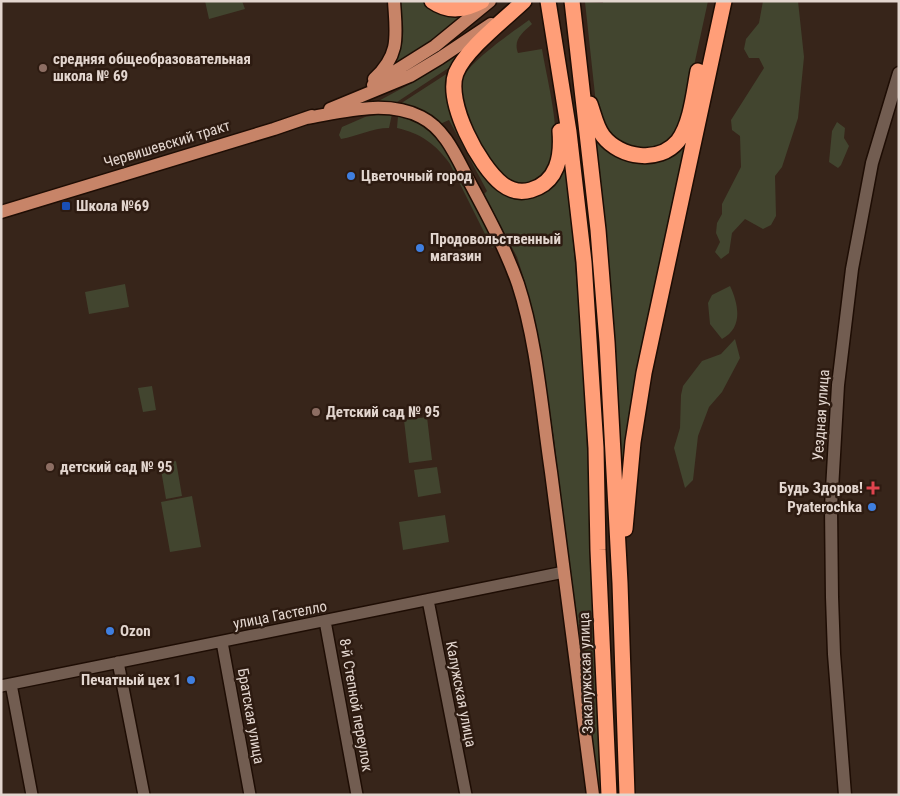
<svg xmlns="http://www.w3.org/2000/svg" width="900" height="796" font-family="'Roboto Condensed',sans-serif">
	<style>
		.green { fill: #42452f }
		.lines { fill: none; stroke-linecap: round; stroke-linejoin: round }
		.street-casing { stroke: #1e0d04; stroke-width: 14 }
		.secondary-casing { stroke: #1e0d04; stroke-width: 15 }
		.primary-casing { stroke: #1e0d04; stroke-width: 15 }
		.highway-casing { stroke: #1e0d04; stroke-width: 18 }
		.street { stroke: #725d51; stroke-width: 11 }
		.secondary { stroke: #725d51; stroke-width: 12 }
		.primary { stroke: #c78468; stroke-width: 12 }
		.highway { stroke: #ff9e78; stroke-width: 15 }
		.education-dot { fill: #8d6e63; stroke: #2d1b11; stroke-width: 2 }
		.shop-dot { fill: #3f7fe0; stroke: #2d1b11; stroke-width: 2 }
		.transit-dot { fill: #1a4fb4; stroke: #2d1b11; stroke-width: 2 }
		.health-dot { fill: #e0444e; stroke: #2d1b11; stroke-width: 2 }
		.labels { text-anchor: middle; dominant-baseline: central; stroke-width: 5; stroke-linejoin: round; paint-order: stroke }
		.poi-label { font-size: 15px; font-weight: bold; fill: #e3d6cf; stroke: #2d1b11; text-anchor: start }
		.street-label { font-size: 15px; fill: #e3d6cf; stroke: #2d1b11 }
	</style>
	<rect width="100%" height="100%" fill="#37251a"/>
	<!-- green -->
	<path class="green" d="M205,1H242L245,9L209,19Z
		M399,1H423L430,7L469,14L393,66L399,51Z
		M603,1H708L684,112L672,139L654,149L628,147L609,135L596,104L585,2L603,3Z
		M763,1H798L804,57L798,118L782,167L775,176L776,216L771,225L763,229L745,219L732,233L729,253L721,259L715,252L720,242L716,233L717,223L722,214V204L741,167L740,136L732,130L731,120L764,68L759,58H749L744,49L746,39L759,23Z
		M529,20L532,24C522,33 513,40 518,53L542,49C546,75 560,127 554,151C552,164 548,171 537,179C530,185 517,186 509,181C489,167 450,100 463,77C473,59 511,33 529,20Z
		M464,50L453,65L394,104H373L421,78Z
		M451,71C447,81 446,90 447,101C449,113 456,124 461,134C473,158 485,191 514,198L553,186L557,181L564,169L565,170C591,377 589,586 602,795H596L554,439L541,350L524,279L517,257L484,194L487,191L449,120L440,124L400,104Z
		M381,114H392L389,128C372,128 358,136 341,139L339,135L342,127L365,117Z
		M398,116L418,121L429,128L443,144L495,242L494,246L492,248L450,164C436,144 420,133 397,128Z
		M837,122L845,128L844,138L849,146L841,165L838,168L829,162L832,131Z
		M596,138L622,158L687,140L623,480L615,351Z
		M125,284L129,307L89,314L85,292Z
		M730,286C739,305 743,328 722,339L710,324L708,303L712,295Z
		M735,339L740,358L722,392L709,407L698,436L693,480L685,488L674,448L680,428L681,395L683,386L702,361L721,354Z
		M152,386L156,410L143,412L138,388Z
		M427,417L432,460L409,463L404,420Z
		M176,461L182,496L166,499L160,464Z
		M437,467L441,493L418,497L414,470Z
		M192,496L201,547L170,552L161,502Z
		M445,515L449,542L403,550L399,522Z"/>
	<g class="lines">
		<defs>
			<path id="street" d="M428,600L466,795
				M325,621L357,795
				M222,642L250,795
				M118,662L144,795
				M11,684L32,795
				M1,686L564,572"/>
			<path id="secondary" d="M845,795L834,654L832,597L831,507L838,385L852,269L872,163L899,73"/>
			<path id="primary" d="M374,79C401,54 396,35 394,1
				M373,85L435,46L490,1
				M330,109L410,76L440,58L491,24
				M306,118C342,112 386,99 421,117C445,129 456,156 468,179C486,213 505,247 518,284C537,342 542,412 551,472C565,580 579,687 593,795
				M1,212L274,129L312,116"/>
			<path id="highway" d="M432,1C449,13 465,10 482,1
				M524,1C504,20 466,49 456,73C445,102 479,166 502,184C511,191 521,193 531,190C558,182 562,156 560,131
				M548,1L569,132L584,262L596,448L598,550L609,795
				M572,1L598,230L607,342L620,583L627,795
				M590,104C594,115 596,127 603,136C620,158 659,164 678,141C691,124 694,92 698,71
				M625,529L633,442L644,373L724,1"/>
		</defs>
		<!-- street casing -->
		<use href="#street" class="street-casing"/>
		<!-- secondary casing -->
		<use href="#secondary" class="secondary-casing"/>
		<!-- primary casing -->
		<use href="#primary" class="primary-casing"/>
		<!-- highway casing -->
		<use href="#highway" class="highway-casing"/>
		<!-- street -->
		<use href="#street" class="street"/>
		<!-- secondary -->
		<use href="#secondary" class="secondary"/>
		<!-- primary -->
		<use href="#primary" class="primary"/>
		<!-- highway -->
		<use href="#highway" class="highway"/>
	</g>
	<!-- markers -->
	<g class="education-dot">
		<circle cx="43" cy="68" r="5"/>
		<circle cx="316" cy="412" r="5"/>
		<circle cx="50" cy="467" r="5"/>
	</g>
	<g class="shop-dot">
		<circle cx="351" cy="176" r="5"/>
		<circle cx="420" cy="248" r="5"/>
		<circle cx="872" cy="507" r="5"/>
		<circle cx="110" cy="631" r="5"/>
		<circle cx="191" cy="680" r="5"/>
	</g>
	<rect class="transit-dot" x="61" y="201" width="10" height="10" rx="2.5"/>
	<path class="health-dot" d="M870.5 480.5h5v5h5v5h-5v5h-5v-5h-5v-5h5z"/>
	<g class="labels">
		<!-- poi labels -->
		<g class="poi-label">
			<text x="53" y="59">средняя общеобразовательная<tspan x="53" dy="17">школа № 69</tspan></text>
			<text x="361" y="176">Цветочный город</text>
			<text x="76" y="206">Школа №69</text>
			<text x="430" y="239">Продовольственный<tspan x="430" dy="17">магазин</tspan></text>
			<text x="326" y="412">Детский сад № 95</text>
			<text x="60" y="467">детский сад № 95</text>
			<text x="863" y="488" text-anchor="end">Будь Здоров!</text>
			<text x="862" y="507" text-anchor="end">Pyaterochka</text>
			<text x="120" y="631">Ozon</text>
			<text x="181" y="680" text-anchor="end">Печатный цех 1</text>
		</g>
		<!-- street labels -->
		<g class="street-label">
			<text transform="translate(167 144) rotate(-17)">Червишевский тракт</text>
			<text transform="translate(821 415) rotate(-86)">Уездная улица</text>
			<text transform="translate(280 615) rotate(-11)">улица Гастелло</text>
			<text transform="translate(586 673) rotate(-92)">Закалужская улица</text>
			<text transform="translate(461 694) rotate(79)">Калужская улица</text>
			<text transform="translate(356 705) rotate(80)">8-й Степной переулок</text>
			<text transform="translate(251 716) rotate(80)">Братская улица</text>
		</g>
	</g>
	<!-- border -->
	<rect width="900" height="796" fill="none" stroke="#e3d6cf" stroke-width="5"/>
</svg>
